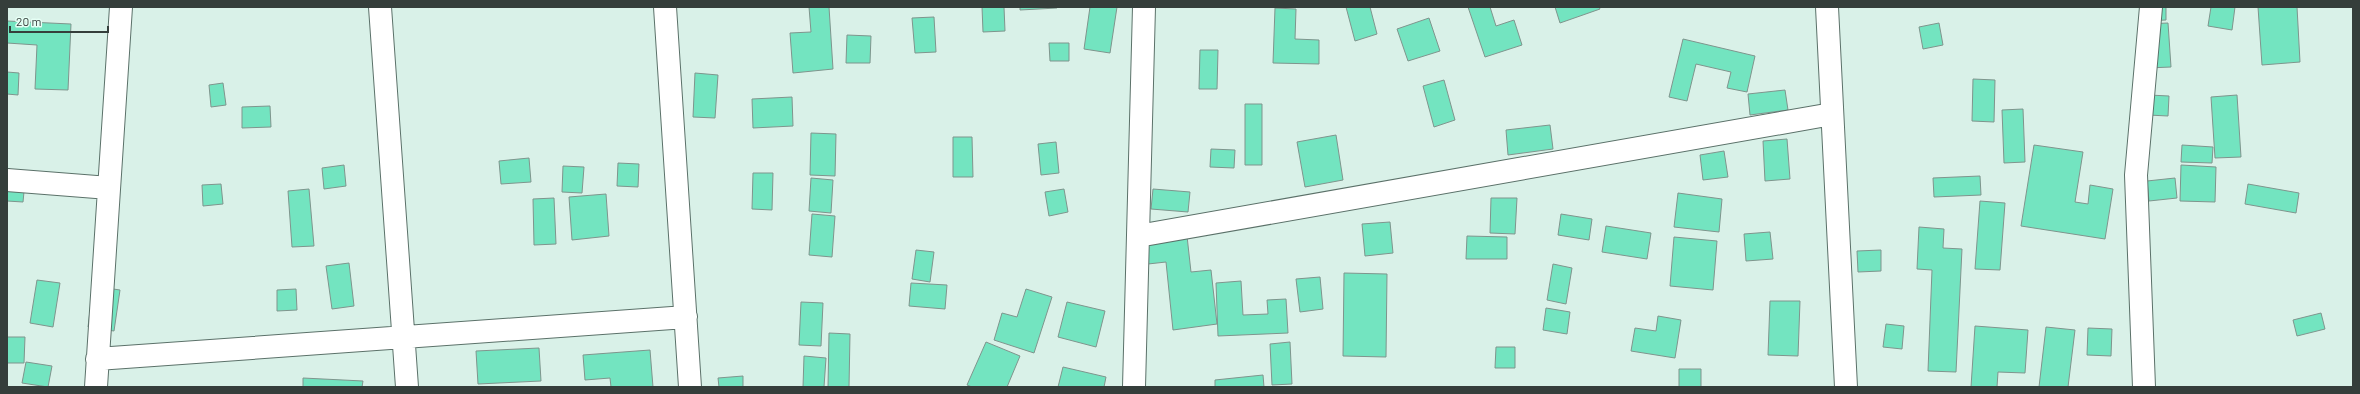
<svg xmlns="http://www.w3.org/2000/svg" width="2360" height="394" font-family="Barlow,sans-serif">
	<style>
		.building { fill: #73e4c0; stroke: #7f958d }
		.lines { fill: none; stroke-linecap: round; stroke-linejoin: round }
		.minor-casing { stroke: #5b7169; stroke-width: 24 }
		.minor { stroke: #fff; stroke-width: 22 }
	</style>
	<rect width="100%" height="100%" fill="#d9f1e8"/>
	<!-- building -->
	<path class="building" d="M809,7H829L833,69L793,73L790,33L811,32Z
		M982,7H1004L1005,31L983,32Z
		M1020,7H1057V8L1020,10Z
		M1090,7H1117L1110,53L1084,49Z
		M1346,7H1370L1377,34L1355,41Z
		M1468,7H1490L1496,26L1514,20L1522,45L1485,57Z
		M1555,7H1599L1600,9L1560,23Z
		M2145,7H2166V20L2145,21Z
		M2211,7H2235L2232,30L2208,26Z
		M2258,7H2297L2300,62L2262,65Z
		M1275,8L1296,9L1295,39L1319,40V64L1273,63Z
		M934,17L936,52L915,53L912,18Z
		M1429,18L1440,51L1408,61L1397,29Z
		M7,21L71,24L68,90L35,89L37,45L7,43Z
		M1939,23L1943,45L1923,49L1919,27Z
		M2168,23L2171,67L2147,68L2145,24Z
		M847,35L871,36L870,63H846Z
		M1683,39L1755,56L1747,92L1727,88L1731,72L1696,64L1687,101L1669,97Z
		M1049,43H1069V61H1050Z
		M1200,50H1218L1217,89H1199Z
		M7,72L19,73L18,95L7,94Z
		M695,73L718,75L715,118L693,117Z
		M1973,79L1995,80L1994,122L1972,121Z
		M1444,80L1455,120L1434,127L1423,86Z
		M223,83L226,105L211,107L209,85Z
		M1785,90L1788,110L1750,115L1748,94Z
		M2149,95L2169,96L2168,116L2148,115Z
		M2237,95L2241,157L2215,158L2211,97Z
		M792,97L793,126L753,128L752,99Z
		M1245,104H1262V165H1245Z
		M270,106L271,127L242,128V107Z
		M2023,109L2025,162L2004,163L2002,110Z
		M1550,125L1553,149L1508,155L1506,130Z
		M811,133L836,134L835,176L810,175Z
		M1336,135L1343,180L1305,187L1297,142Z
		M953,137H972L973,177H953Z
		M1787,139L1790,179L1765,181L1763,141Z
		M1056,142L1059,173L1041,175L1038,144Z
		M2034,145L2083,152L2075,202L2088,204L2090,185L2113,189L2105,239L2021,226Z
		M2182,145L2213,147L2212,163L2181,162Z
		M1211,149L1235,150L1234,168L1210,167Z
		M1724,151L1728,177L1703,180L1700,155Z
		M529,158L531,182L501,184L499,161Z
		M618,163L639,164L638,187L617,186Z
		M344,165L346,186L324,189L322,168Z
		M2181,165L2216,167L2215,202L2180,201Z
		M563,166L584,167L582,193L562,192Z
		M7,169L26,171L23,202L7,201Z
		M753,173H773L772,210L752,209Z
		M1980,176L1981,195L1934,197L1933,178Z
		M811,178L833,180L831,213L809,211Z
		M2175,178L2177,198L2149,201L2147,181Z
		M221,184L223,204L203,206L202,185Z
		M2248,184L2299,193L2296,213L2245,204Z
		M309,189L314,246L292,247L288,191Z
		M1064,189L1068,212L1049,216L1045,192Z
		M1153,189L1190,192L1188,212L1151,209Z
		M1678,193L1722,199L1719,232L1674,227Z
		M606,194L609,236L572,240L569,197Z
		M554,198L556,244L534,245L533,199Z
		M1491,198H1517L1515,234L1490,233Z
		M1980,201L2005,203L2000,270L1975,269Z
		M812,214L835,216L832,257L809,255Z
		M1561,214L1592,219L1589,240L1558,235Z
		M1390,222L1393,253L1365,256L1362,224Z
		M1606,226L1651,233L1647,259L1602,252Z
		M1919,227L1944,229L1943,248L1962,249L1956,372L1928,371L1932,270L1917,269Z
		M1770,232L1773,259L1746,261L1744,234Z
		M1187,236L1191,272L1211,270L1217,324L1173,330L1166,262L1139,265L1136,242Z
		M1467,236L1507,237V259H1466Z
		M1674,237L1717,241L1713,290L1670,286Z
		M916,250L934,252L930,282L912,279Z
		M1881,250V271L1858,272L1857,251Z
		M349,263L354,306L332,309L326,266Z
		M1553,264L1572,268L1566,304L1547,300Z
		M1344,273L1387,274L1386,357L1343,356Z
		M1320,277L1323,309L1300,312L1296,279Z
		M37,280L60,283L53,327L30,323Z
		M1241,281L1243,315L1268,314L1267,300L1286,299L1288,333L1218,336L1216,283Z
		M911,283L947,285L945,309L909,306Z
		M93,286L120,290L114,331L88,327Z
		M296,289L297,310L277,311V290Z
		M1026,289L1052,297L1034,353L994,340L1002,313L1017,317Z
		M1770,301H1800L1798,356L1768,355Z
		M801,302L823,303L821,346L799,345Z
		M1067,302L1105,311L1096,347L1058,337Z
		M1546,308L1570,312L1567,334L1543,330Z
		M2321,313L2325,329L2297,336L2293,320Z
		M1658,316L1681,320L1675,358L1631,351L1635,328L1656,331Z
		M1886,324L1904,326L1902,349L1883,347Z
		M1975,326L2028,330L2025,373L1998,372L1997,387H1971Z
		M2046,327L2075,330L2068,387H2039Z
		M2088,328L2112,329L2111,356L2087,355Z
		M829,333L850,334L849,387H828Z
		M7,337H25L24,363H7Z
		M986,342L1020,356L1007,387H972L967,385Z
		M1290,342L1292,384L1272,385L1270,344Z
		M1496,347H1515V368H1495Z
		M539,348L541,381L478,384L476,351Z
		M650,350L653,387H611L610,378L585,380L583,355Z
		M804,356L826,358L824,387H803Z
		M26,362L52,366L48,387L22,383Z
		M1063,367L1106,377L1104,387H1058Z
		M1679,369H1701V387H1679Z
		M1263,375L1264,387H1215V380Z
		M743,376V387H719L718,378Z
		M303,378L363,381L362,387H303Z"/>
	<g class="lines">
		<defs>
			<path id="minor" d="M380,7L407,387
				M665,7L690,387
				M1827,7L1846,387
				M7,180L109,188
				M1138,236L1832,114
				M97,359L686,317
				M96,387L121,7
				M1134,387L1144,7
				M2144,387L2136,175L2151,7"/>
		</defs>
		<!-- minor casing -->
		<use href="#minor" class="minor-casing"/>
		<!-- minor -->
		<use href="#minor" class="minor"/>
	</g>
	<!-- border -->
	<rect width="2360" height="394" fill="none" stroke="#353e3b" stroke-width="16"/>
	<!-- scale -->
	<path d="M10 26v6h98v-6" fill="none" stroke="#353e3b" stroke-width="2"/>
	<text x="16" y="26" font-size="12" fill="#353e3b" stroke="#e6fff5" stroke-width="3" paint-order="stroke">20 m</text>
</svg>
